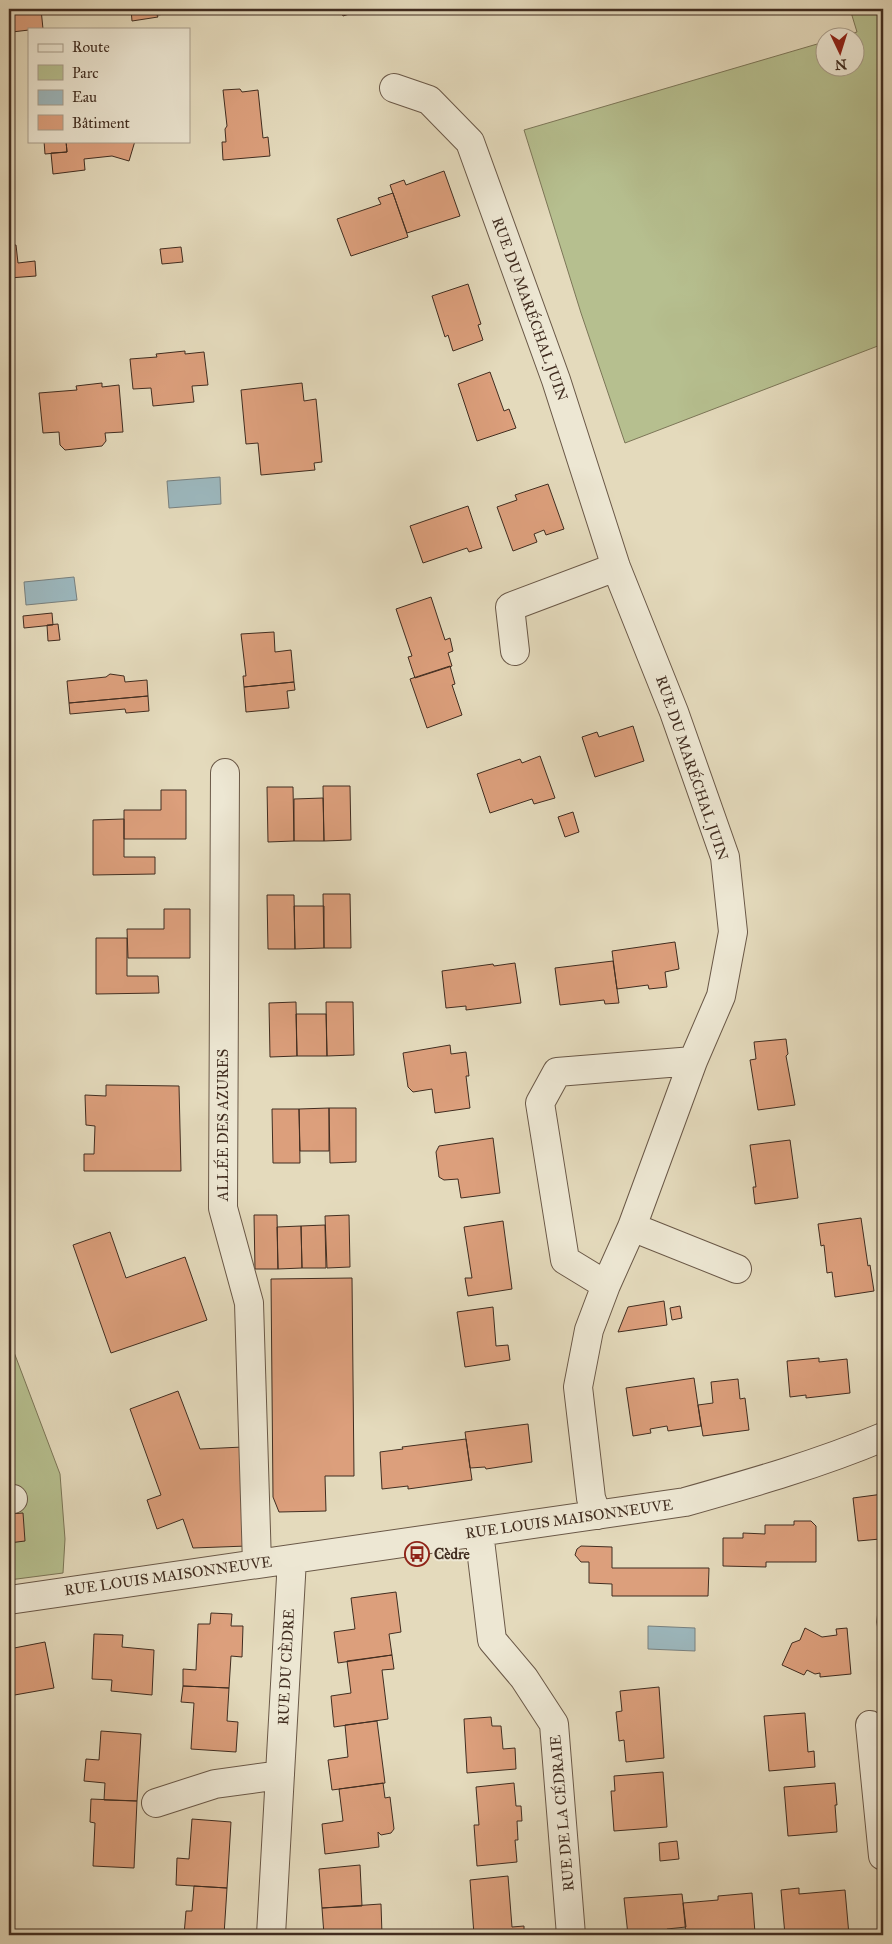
<svg xmlns="http://www.w3.org/2000/svg" width="892" height="1944" font-family="'IM FELL Great Primer',serif">
	<style>
		.green { fill: #b6bf8f; stroke: #7c7658 }
		.water { fill: #9cb7bd; stroke: #78807e }
		.building { fill: #dc9f7c; stroke: #412d20 }
		.lines { fill: none; stroke-linecap: round; stroke-linejoin: round }
		.minor-casing { stroke: #6a5847; stroke-width: 30 }
		.minor { stroke: #ede7d3; stroke-width: 28 }
		.labels { text-anchor: middle; dominant-baseline: central; stroke-width: 4; stroke-linejoin: round; paint-order: stroke }
		.street-label { font-size: 15px; fill: #412d20; stroke: #ede7d3 }
		.poi-label { font-size: 15px; font-weight: bold; fill: #412d20; stroke: #ede7d3; text-anchor: start }
	</style>
	<rect width="100%" height="100%" fill="#e4dabc"/>
	<filter id="stains"><feTurbulence type="fractalNoise" baseFrequency=".004" numOctaves="4"/><feColorMatrix values="0 0 0 0 .2 0 0 0 0 .09 0 0 0 0 .02 0 0 0 .5 -.17"/></filter>
	<radialGradient id="worn" r=".72"><stop offset=".6" stop-color="#630" stop-opacity="0"/><stop offset="1" stop-color="#630" stop-opacity=".3"/></radialGradient>
	<!-- green -->
	<path class="green" d="M850,9H883V344L625,443L581,313L524,130L824,42V68H854V38L839,37L857,32Z
		M9,1339L60,1474L65,1539L63,1573L9,1580Z"/>
	<!-- water -->
	<path class="water" d="M220,477L221,504L169,508L167,481Z
		M74,577L77,600L26,605L24,582Z
		M648,1626L695,1628V1651L648,1649Z"/>
	<!-- building -->
	<path class="building" d="M9,9L12,24H9Z
		M10,9H41L43,29H29V30L12,32Z
		M131,9H211L157,15L158,17L132,21Z
		M340,9H365L343,16Z
		M240,89L242,92L258,90L263,138L268,137L270,156L223,160L222,142H226L225,129L227,126L223,90Z
		M44,141H66L67,152L45,154Z
		M66,141H135L129,161L112,156L84,159L85,170L53,174L51,153L67,152Z
		M444,171L460,216L407,233L390,185L404,180L406,185Z
		M393,193L408,237L351,256L337,219L381,204L378,198Z
		M9,245H16L18,263L35,261L36,276L9,278Z
		M181,247L183,262L162,264L160,249Z
		M468,284L481,324L478,325L483,340L453,351L448,335L445,337L432,296Z
		M185,351V354L204,352L208,385L192,386L194,402L153,406L151,388L133,389L130,359L157,357L156,354Z
		M490,372L504,411L509,409L516,428L477,441L458,384Z
		M102,383V387L119,385L123,432L105,433L106,441L102,446L65,450L60,445L59,432L43,433L39,393L77,390L76,386Z
		M302,383L304,401L316,399L322,462L314,463L315,470L261,475L258,443L246,444L241,390Z
		M548,484L564,529L546,535L544,530L534,534L537,542L513,551L497,507L517,500L515,495Z
		M468,506L482,548L469,552L467,548L423,563L410,526Z
		M431,597L445,640L450,638L453,651L448,653L452,666L415,678L408,657L412,656L396,609Z
		M52,613L53,625L24,628L23,616Z
		M58,624L60,640L48,641L47,625Z
		M274,632L275,652L291,650L294,682L244,687L243,676H246L241,634Z
		M450,666L455,684L452,685L462,715L427,728L410,679Z
		M110,674L124,676L125,682L147,680L148,696L69,703L67,681L106,677Z
		M294,682L295,690L287,691L289,708L246,712L244,687Z
		M148,696L149,711L126,713L125,709L70,714L69,703Z
		M633,726L644,761L595,777L582,737L597,732L599,737Z
		M540,756L555,798L534,804L532,799L490,813L477,774L520,759L522,763Z
		M323,786H350L351,840L324,841Z
		M267,787H293L294,841L268,842Z
		M161,790H186V839H124V810H161Z
		M323,798L324,841H294V799Z
		M573,812L579,832L565,837L558,817Z
		M124,819V857H155V874L93,875V820Z
		M323,894H350L351,948H324Z
		M267,895H294L295,949H268Z
		M294,906H324V948L295,949Z
		M164,909H190V958H128L127,929H164Z
		M96,938H127V976H158L159,993L96,994Z
		M675,942L679,969L665,972L667,987L649,989L648,985L617,989L612,951Z
		M613,961L619,1003L605,1004L604,1000L560,1005L555,968Z
		M515,963L521,1003L466,1010V1006L446,1008L442,971L493,964L494,966Z
		M296,1002L297,1056L270,1057L269,1003Z
		M326,1002H353L354,1055L327,1056Z
		M296,1014H326L327,1056H297Z
		M786,1039L788,1054L786,1056L795,1105L758,1110L750,1060L756,1059L754,1042Z
		M450,1045L451,1054L466,1052L469,1076H466L470,1108L435,1113L432,1089L413,1092L408,1087L403,1053Z
		M106,1085L179,1086L181,1171H84V1154H94L95,1126L86,1125L85,1095L106,1096Z
		M329,1108H356V1162L330,1163Z
		M329,1108V1151H300L299,1109Z
		M272,1109H299L300,1163H273Z
		M493,1138L500,1193L461,1198L458,1179L444,1180L439,1177L436,1152L439,1146Z
		M790,1140L798,1198L755,1204L753,1187H756L750,1145Z
		M254,1215H277L278,1269H255Z
		M349,1215L350,1267L327,1268L325,1216Z
		M861,1218L868,1266L870,1265L874,1291L835,1297L832,1272L827,1273L824,1245L821,1246L818,1224Z
		M503,1221L512,1289L468,1296L465,1278H472L464,1227Z
		M325,1225L326,1268H302L301,1226Z
		M301,1226L302,1268L278,1269L277,1227Z
		M110,1232L126,1278L185,1257L207,1320L111,1353L73,1245Z
		M352,1278L354,1476H325L326,1511L279,1512L273,1497L271,1279Z
		M664,1301L667,1325L618,1332L628,1307Z
		M680,1306L682,1318L672,1320L670,1308Z
		M493,1307L496,1346L508,1345L510,1360L465,1367L457,1312Z
		M819,1358V1362L847,1359L850,1393L806,1398V1395L790,1397L787,1361Z
		M694,1378L701,1426L668,1431L667,1426L650,1429L651,1433L633,1436L626,1388Z
		M738,1379L740,1399L745,1398L749,1430L703,1436L698,1405L713,1403L711,1382Z
		M178,1391L200,1449L243,1447L247,1546L193,1548L183,1519L157,1529L147,1500L161,1495L130,1409Z
		M528,1424L532,1462L486,1469L485,1467L470,1468L465,1432Z
		M466,1439L472,1480L408,1489V1486L382,1489L380,1452L403,1449L402,1447Z
		M883,1494V1535L880,1536V1539L858,1541L853,1498Z
		M23,1513L25,1541L9,1543V1514Z
		M794,1521H811L816,1526V1562H766V1567L723,1566V1538H743V1533L765,1534V1525H794Z
		M581,1546L612,1547V1568H709L708,1596H612V1584L589,1583V1562H581L575,1555L577,1549Z
		M396,1592L401,1632L389,1634L392,1655L338,1663L334,1632L355,1629L351,1598Z
		M883,1607V1671H882L877,1622L878,1608Z
		M211,1613L232,1614L231,1626H243L242,1657L231,1656L229,1688L183,1686V1669L196,1670L198,1624H210Z
		M805,1628L822,1637L837,1635L836,1629L847,1628L851,1674L820,1677V1673L815,1674L807,1670L804,1675L782,1665L792,1643L800,1640Z
		M94,1634L123,1635L122,1647L154,1650L152,1695L111,1691L112,1680L92,1679Z
		M45,1642L54,1688L9,1696V1649Z
		M392,1655L394,1669L382,1670L388,1719L334,1727L331,1696L351,1693L347,1661Z
		M183,1686L229,1688L227,1721L238,1722L236,1752L191,1749L194,1703L181,1702Z
		M659,1687L664,1758L626,1762L624,1740L619,1741L616,1712L622,1711L620,1691Z
		M805,1713L808,1752L814,1751L815,1767L769,1771L764,1716Z
		M491,1717L492,1726H501L503,1749L515,1748L516,1769L467,1773L464,1719Z
		M377,1721L385,1783L332,1790L328,1760L348,1757L345,1725Z
		M101,1731L141,1734L137,1801L104,1800L105,1783L84,1781L86,1759L99,1760Z
		M663,1772L667,1827L614,1831L611,1791H615L614,1776Z
		M383,1783L385,1798L390,1797L394,1829L391,1833L381,1835L378,1832L379,1847L325,1854L322,1824L343,1821L339,1789Z
		M514,1783L516,1806H521L522,1821H517L518,1840H515L517,1862L477,1866L474,1825H479L476,1787Z
		M835,1783L837,1805H835L837,1832L788,1836L784,1787Z
		M91,1799L137,1801L134,1868L93,1866L95,1823L90,1822Z
		M192,1819L231,1822L227,1888L176,1885L177,1858L189,1859Z
		M677,1841L679,1859L660,1861L659,1843Z
		M360,1865L362,1906L322,1908L319,1869Z
		M508,1876L512,1927L524,1926V1935H474L470,1880Z
		M194,1886L227,1888L224,1935H184L186,1911H192Z
		M799,1888V1894L845,1890L849,1935H802L801,1933L785,1935L781,1890Z
		M752,1893L755,1933L735,1935H686L683,1903L718,1900V1896Z
		M682,1894L686,1927L667,1929L668,1935H652L651,1934L628,1935L624,1898Z
		M381,1904L382,1935H324L322,1908Z"/>
	<g class="lines">
		<defs>
			<path id="minor" d="M394,88L429,100L470,142L556,380L616,567L674,712L725,857L733,932L721,996L693,1061L632,1227L606,1285L589,1330L578,1387L591,1498L597,1515
				M515,651L510,607L616,567
				M225,773L223,1208L249,1303L257,1564
				M632,1227L737,1269
				M606,1285L565,1260L540,1103L557,1072L693,1061
				M9,1499H13
				M479,1532L492,1640L524,1678L554,1724L571,1935
				M9,1600L685,1502C752,1483 819,1464 883,1437
				M870,1725L883,1856
				M156,1803L215,1784L280,1775
				M271,1935L292,1559"/>
		</defs>
		<!-- minor casing -->
		<use href="#minor" class="minor-casing"/>
		<!-- minor -->
		<use href="#minor" class="minor"/>
	</g>
	<!-- icons -->
	<defs>
		<symbol id="bus-ring" viewBox="-11 -11 22 22"><circle r="9.5" fill="#ede7d3" stroke="#8f2418" stroke-width="1.5"/><path d="M-5-6H5V4H4V6H2V4H-2V6H-4V4H-5ZM-3.5-4V0h7V-4ZM-3.5 1.2v1.5H-2V1.2ZM2 1.2v1.5H3.5V1.2Z" fill="#8f2418"/></symbol>
	</defs>
	<g fill-rule="evenodd">
		<use href="#bus-ring" x="403" y="1540" width="28" height="28"/>
	</g>
	<g class="labels">
		<!-- street labels -->
		<g class="street-label">
			<text transform="translate(530 309) rotate(70)">RUE DU MARÉCHAL JUIN</text>
			<text transform="translate(692 768) rotate(71)">RUE DU MARÉCHAL JUIN</text>
			<text transform="translate(223 1125) rotate(-90)">ALLÉE DES AZURES</text>
			<text transform="translate(569 1519) rotate(-8)">RUE LOUIS MAISONNEUVE</text>
			<text transform="translate(168 1576) rotate(-8)">RUE LOUIS MAISONNEUVE</text>
			<text transform="translate(286 1667) rotate(-87)">RUE DU CÈDRE</text>
			<text transform="translate(562 1813) rotate(-95)">RUE DE LA CÉDRAIE</text>
		</g>
		<!-- poi labels -->
		<g class="poi-label">
			<text x="434" y="1554">Cèdre</text>
		</g>
	</g>
	<!-- margin -->
	<rect width="892" height="1944" fill="none" stroke="#e4dabc" stroke-width="30"/>
	<rect x="10" y="10" width="872" height="1924" fill="none" stroke="#412d20" stroke-width="2.5"/>
	<rect x="15" y="15" width="862" height="1914" fill="none" stroke="#412d20"/>
	<!-- legend -->
	<rect x="28" y="28" width="162" height="115" fill="#ede7d3" stroke="#a89d8b"/>
	<rect x="38" y="44" width="25" height="8" fill="#ede7d3" stroke="#a89d8b"/>
	<text x="72" y="52" font-size="15" fill="#412d20">Route</text>
	<rect x="38" y="65" width="25" height="15" fill="#b6bf8f" stroke="#a89d8b"/>
	<text x="72" y="78" font-size="15" fill="#412d20">Parc</text>
	<rect x="38" y="90" width="25" height="15" fill="#9cb7bd" stroke="#a89d8b"/>
	<text x="72" y="102" font-size="15" fill="#412d20">Eau</text>
	<rect x="38" y="115" width="25" height="15" fill="#dc9f7c" stroke="#a89d8b"/>
	<text x="72" y="128" font-size="15" fill="#412d20">Bâtiment</text>
	<!-- north arrow -->
	<g transform="translate(840 52) rotate(176)"><circle r="24" fill="#ede7d3" stroke="#a89d8b"/>
	<path d="M0-4L9 19L0 12L-9 19Z" fill="#8f2418"/>
	<text y="-8" font-size="14" font-weight="bold" text-anchor="middle" fill="#412d20">N</text>
	</g>
	<rect width="100%" height="100%" filter="url(#stains)"/>
	<rect width="100%" height="100%" fill="url(#worn)"/>
</svg>
